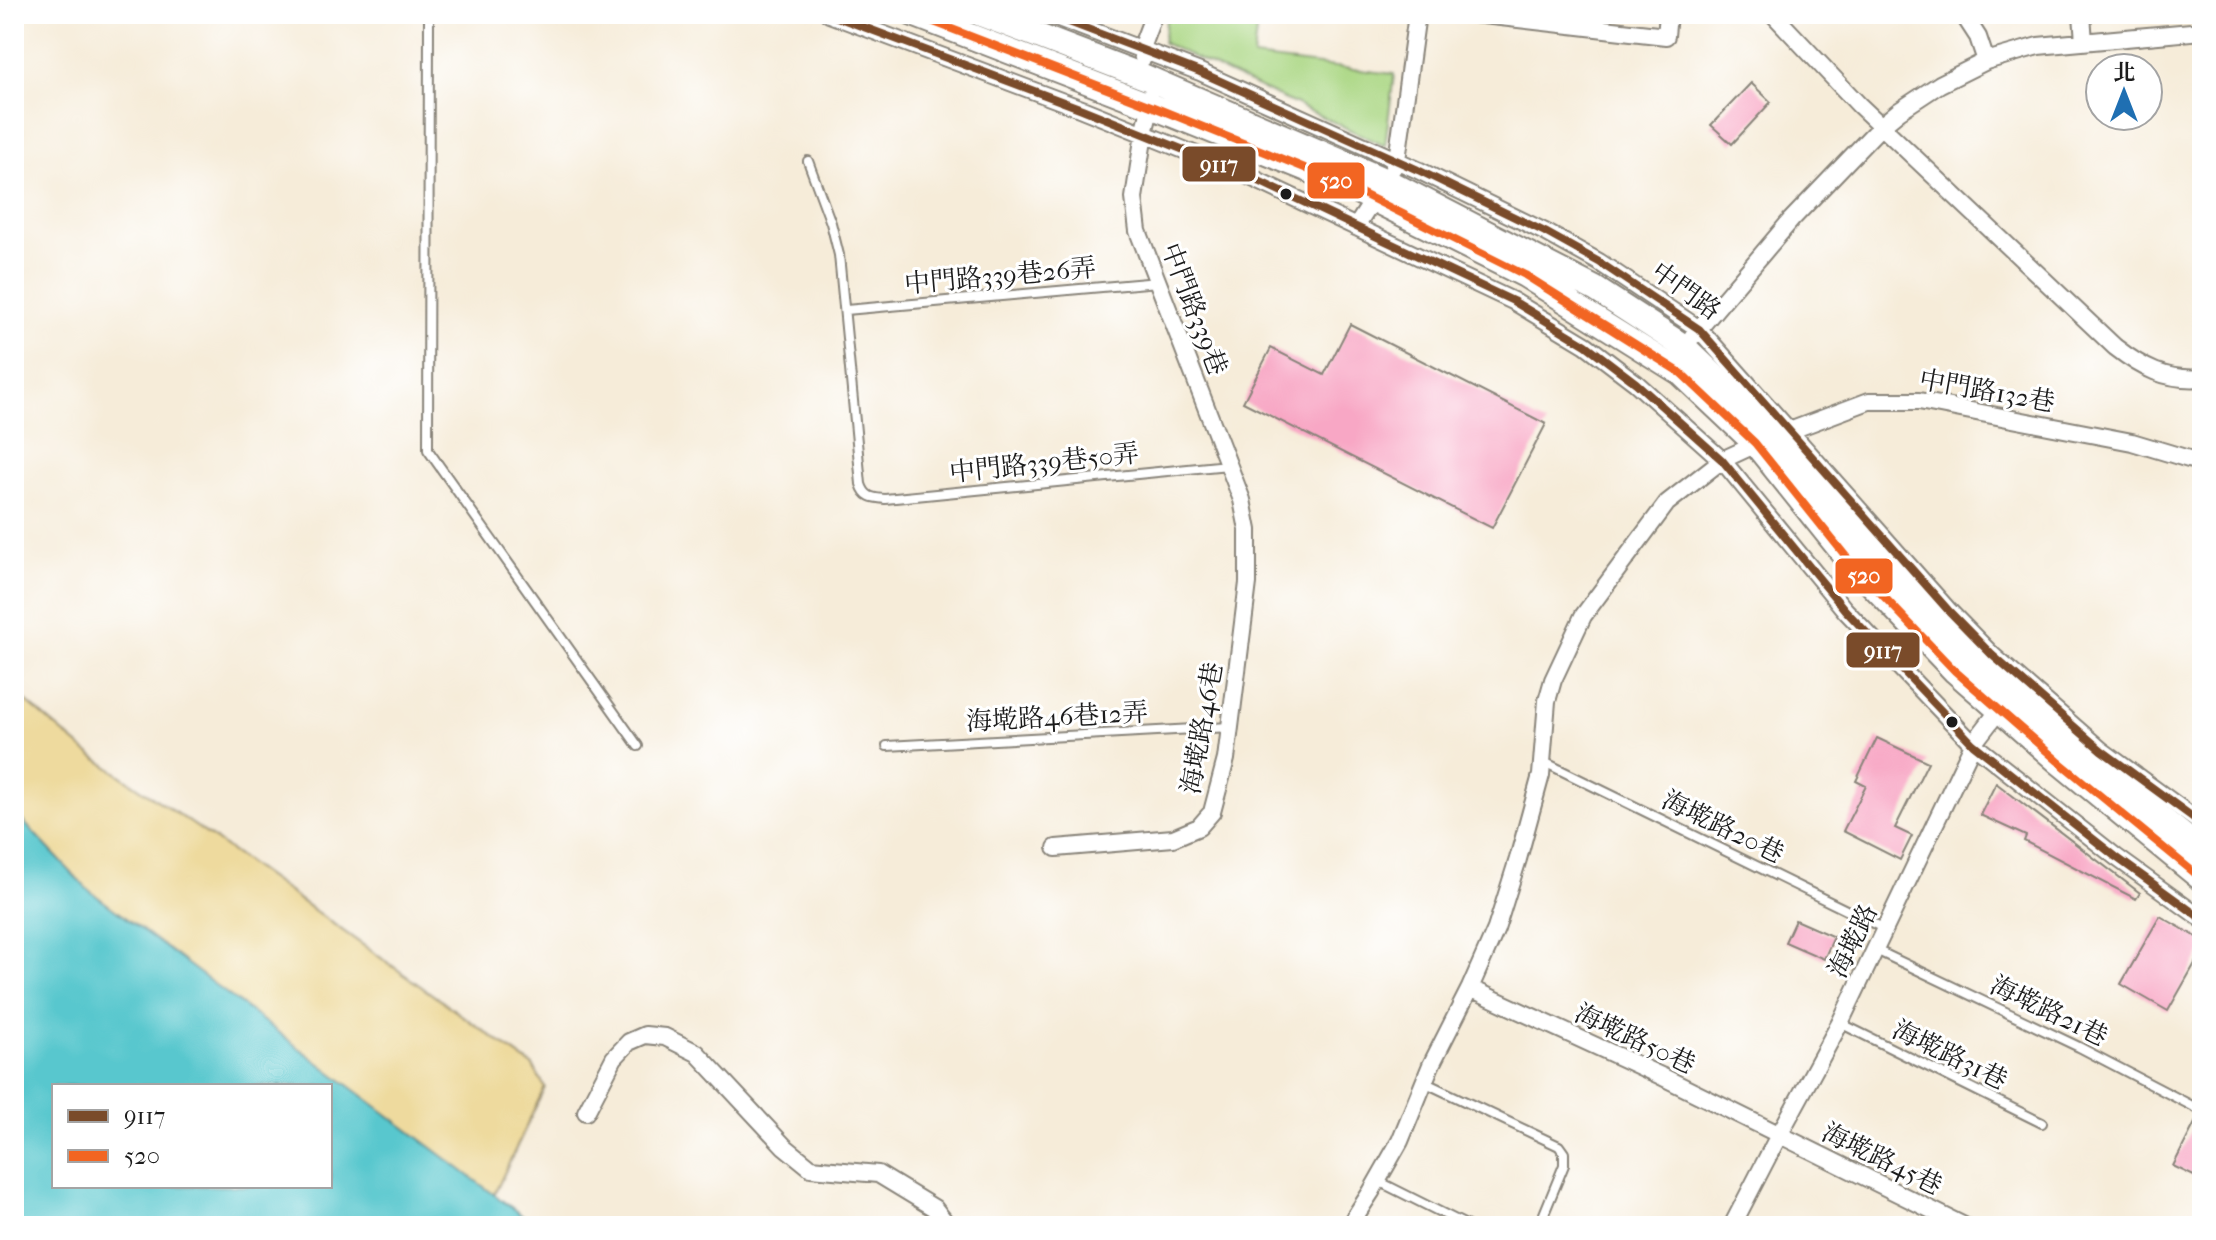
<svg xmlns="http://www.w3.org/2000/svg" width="2216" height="1240" font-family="'IM FELL French Canon','Noto Serif TC',serif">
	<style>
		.green { fill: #abd784; stroke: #647a50; stroke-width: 2 }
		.sand { fill: #eeda9e; stroke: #857b5d; stroke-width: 2 }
		.water { fill: #59c7ce; stroke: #3a7275; stroke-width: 2; fill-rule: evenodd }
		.building { fill: #f8a7c5 }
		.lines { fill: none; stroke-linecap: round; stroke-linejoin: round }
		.service-casing { stroke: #89847a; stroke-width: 12 }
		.minor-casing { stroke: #89847a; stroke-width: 20 }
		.primary-casing { stroke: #89847a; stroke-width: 28 }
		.service { stroke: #fff; stroke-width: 8 }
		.minor { stroke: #fff; stroke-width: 16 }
		.primary { stroke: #fff; stroke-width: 24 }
		.bus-1-casing { stroke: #fff; stroke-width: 14 }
		.bus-2-casing { stroke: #fff; stroke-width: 14 }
		.bus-1 { stroke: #7a4b2a; stroke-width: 8 }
		.bus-2 { stroke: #f26522; stroke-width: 8 }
		.bus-dot { fill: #1c1c1c; stroke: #fff; stroke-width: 3 }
		.labels { text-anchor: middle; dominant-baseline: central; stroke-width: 6; stroke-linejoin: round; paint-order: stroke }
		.street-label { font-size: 26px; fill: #1c1c1c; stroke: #fff }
		.line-badge { stroke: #fff; stroke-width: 3 }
		.badge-label { font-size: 22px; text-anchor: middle; font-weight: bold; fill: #fff }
	</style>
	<rect width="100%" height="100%" fill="#fff"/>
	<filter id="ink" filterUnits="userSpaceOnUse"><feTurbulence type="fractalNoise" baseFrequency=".0125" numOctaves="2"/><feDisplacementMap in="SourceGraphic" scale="16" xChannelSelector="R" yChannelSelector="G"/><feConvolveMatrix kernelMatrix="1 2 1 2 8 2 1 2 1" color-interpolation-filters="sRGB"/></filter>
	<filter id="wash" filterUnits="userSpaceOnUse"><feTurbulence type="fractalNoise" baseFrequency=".006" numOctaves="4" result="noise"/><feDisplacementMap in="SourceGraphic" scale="32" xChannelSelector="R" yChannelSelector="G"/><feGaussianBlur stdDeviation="1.8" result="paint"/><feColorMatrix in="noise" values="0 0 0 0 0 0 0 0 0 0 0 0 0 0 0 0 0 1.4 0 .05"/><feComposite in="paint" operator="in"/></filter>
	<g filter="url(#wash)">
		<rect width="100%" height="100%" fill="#f6ecd9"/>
		<!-- green -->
		<path class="green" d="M1167,14H1258L1253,57L1394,74L1385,146L1163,43Z"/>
		<!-- sand -->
		<path class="sand" d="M14,691L85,751L204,832L533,1066L545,1087L494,1195L86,888L14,812Z"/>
		<!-- water -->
		<path class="water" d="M14,812L86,888L536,1226H14ZM54,1086H330V1186H54Z"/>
		<g id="blocks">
			<!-- building -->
			<path class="building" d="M1751,83L1771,102L1732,144L1711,125Z
				M1350,324L1546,424L1492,528L1243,402L1271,348L1324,375Z
				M1877,738L1928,762L1895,828L1912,836L1900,860L1843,831L1866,786L1856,781Z
				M1996,783L2140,893L2136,899L2024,841L2026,836L1980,815Z
				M2160,916L2202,940V951L2168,1011L2121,984Z
				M1795,920L1834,937L1824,959L1785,942Z
				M2198,1117L2202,1118V1180L2173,1166Z"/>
		</g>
	</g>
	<g filter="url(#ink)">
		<use href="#blocks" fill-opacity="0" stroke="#89847a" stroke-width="2"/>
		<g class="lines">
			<defs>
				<path id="service" d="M429,14L428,450L638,746
					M808,161L831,223L839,255L861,484C865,497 872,498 885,499L1228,465
					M846,310L1158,282
					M887,746L1230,727
					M1542,761L1885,929
					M1876,950L2079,1047L2202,1111
					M1840,1023L2042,1123
					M1424,1082L1559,1146L1564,1153V1165L1539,1226
					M1378,1181L1468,1226"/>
				<path id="minor" d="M829,14L1082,109L1246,175L1513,301L1586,345L1636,383L1722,460L1845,610L1973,744L2116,857L2202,919
					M1048,14L1200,72L1418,170L1545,232L1599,262L1699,329L1948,610L1992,655L2101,750L2202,824
					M1474,14L1666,36L1668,14
					M1773,14L1859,105L2115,347C2142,368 2166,381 2202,378
					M1963,14L1978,37L1986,61
					M2082,14L2084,42
					M1143,58L1141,48L1154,14
					M1393,168L1397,160L1417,14
					M1356,227L1379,191
					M1692,337L1791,220L1882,125L1899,111L1940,84L1986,61L2038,46L2202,31
					M1784,433L1869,401H1919L2132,442L2202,463
					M1056,848L1173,838L1199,827L1212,812L1226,759L1248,583V530L1242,500L1138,231L1134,198L1144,133L1151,106L1149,97
					M1470,988L1661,1076L1964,1226
					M586,1112L614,1058L629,1042L645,1035L665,1037L697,1053L784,1146L811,1168L878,1174L934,1208L948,1226
					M1349,1226L1371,1192L1400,1141L1431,1065L1470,988L1496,929L1518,859L1541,775L1547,701L1553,680L1583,616L1667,503L1722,460L1763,441
					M1732,1226L1779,1135L1840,1023L1973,744L2003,705"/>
				<path id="primary" d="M913,14L1151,106L1337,181L1525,275L1681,373L1755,443L1848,559L1955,671L2058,761L2202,879
					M981,14L1145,77L1386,181L1595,289L1683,346L1756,416L1809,479L1963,653L2069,745L2202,851"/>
			</defs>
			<!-- service casing -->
			<use href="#service" class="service-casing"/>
			<!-- minor casing -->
			<use href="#minor" class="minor-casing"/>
			<!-- primary casing -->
			<use href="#primary" class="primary-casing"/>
			<!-- service -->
			<use href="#service" class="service"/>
			<!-- minor -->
			<use href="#minor" class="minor"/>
			<!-- primary -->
			<use href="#primary" class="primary"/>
			<defs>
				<path id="bus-1" d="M829,14L1082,109L1246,175L1513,301L1586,345L1636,383L1722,460L1845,610L1973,744L2116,857L2202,919
					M1048,14L1200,72L1418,170L1545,232L1599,262L1699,329L1948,610L1992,655L2101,750L2202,824"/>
				<path id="bus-2" d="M913,14L1151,106L1337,181L1525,275L1681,373L1755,443L1848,559L1955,671L2058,761L2202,879"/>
			</defs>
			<!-- bus-1 casing -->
			<use href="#bus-1" class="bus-1-casing"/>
			<!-- bus-2 casing -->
			<use href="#bus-2" class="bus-2-casing"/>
			<!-- bus-1 -->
			<use href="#bus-1" class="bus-1"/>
			<!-- bus-2 -->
			<use href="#bus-2" class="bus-2"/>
		</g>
	</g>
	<!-- markers -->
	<g class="bus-dot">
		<circle cx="1286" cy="194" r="7"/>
		<circle cx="1952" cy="722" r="7"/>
	</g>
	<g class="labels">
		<!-- street labels -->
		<g class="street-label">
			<text transform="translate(1000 276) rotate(-5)">中門路339巷26弄</text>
			<text transform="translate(1686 291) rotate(36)">中門路</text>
			<text transform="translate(1194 309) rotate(69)">中門路339巷</text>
			<text transform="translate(1987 391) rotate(10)">中門路132巷</text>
			<text transform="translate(1044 463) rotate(-6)">中門路339巷50弄</text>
			<text transform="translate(1057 717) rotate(-3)">海墘路46巷12弄</text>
			<text transform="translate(1202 728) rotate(-80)">海墘路46巷</text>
			<text transform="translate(1723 827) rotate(26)">海墘路20巷</text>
			<text transform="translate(1853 941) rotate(-64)">海墘路</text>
			<text transform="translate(2049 1011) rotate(26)">海墘路21巷</text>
			<text transform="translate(1635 1039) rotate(25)">海墘路50巷</text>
			<text transform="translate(1950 1055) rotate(26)">海墘路31巷</text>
			<text transform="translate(1882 1159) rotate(26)">海墘路45巷</text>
		</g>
	</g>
	<g class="line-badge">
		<rect x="1181" y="145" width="76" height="38" rx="8" fill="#7a4b2a"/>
		<rect x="1306" y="161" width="60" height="39" rx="8" fill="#f26522"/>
		<rect x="1834" y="557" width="60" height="38" rx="8" fill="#f26522"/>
		<rect x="1845" y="631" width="76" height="38" rx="8" fill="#7a4b2a"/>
	</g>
	<g class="badge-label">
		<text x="1219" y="172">9117</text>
		<text x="1336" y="188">520</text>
		<text x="1864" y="583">520</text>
		<text x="1883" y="658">9117</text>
	</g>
	<!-- margin -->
	<rect width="2216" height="1240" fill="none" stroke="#fff" stroke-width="48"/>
	<!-- legend -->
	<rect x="52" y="1084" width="280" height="104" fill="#ffffff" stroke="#a4a4a4" stroke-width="2"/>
	<rect x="68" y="1110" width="40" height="12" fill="#7a4b2a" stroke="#a4a4a4" stroke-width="2"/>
	<text x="124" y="1124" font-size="24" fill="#1c1c1c">9117</text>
	<rect x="68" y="1150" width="40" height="12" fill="#f26522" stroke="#a4a4a4" stroke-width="2"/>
	<text x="124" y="1164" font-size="24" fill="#1c1c1c">520</text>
	<!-- north arrow -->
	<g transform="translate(2124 92)"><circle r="38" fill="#ffffff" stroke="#a4a4a4" stroke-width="2"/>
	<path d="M0-6L14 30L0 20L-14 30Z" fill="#1f6fb2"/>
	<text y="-12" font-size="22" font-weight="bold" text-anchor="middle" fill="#1c1c1c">北</text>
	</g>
</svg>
